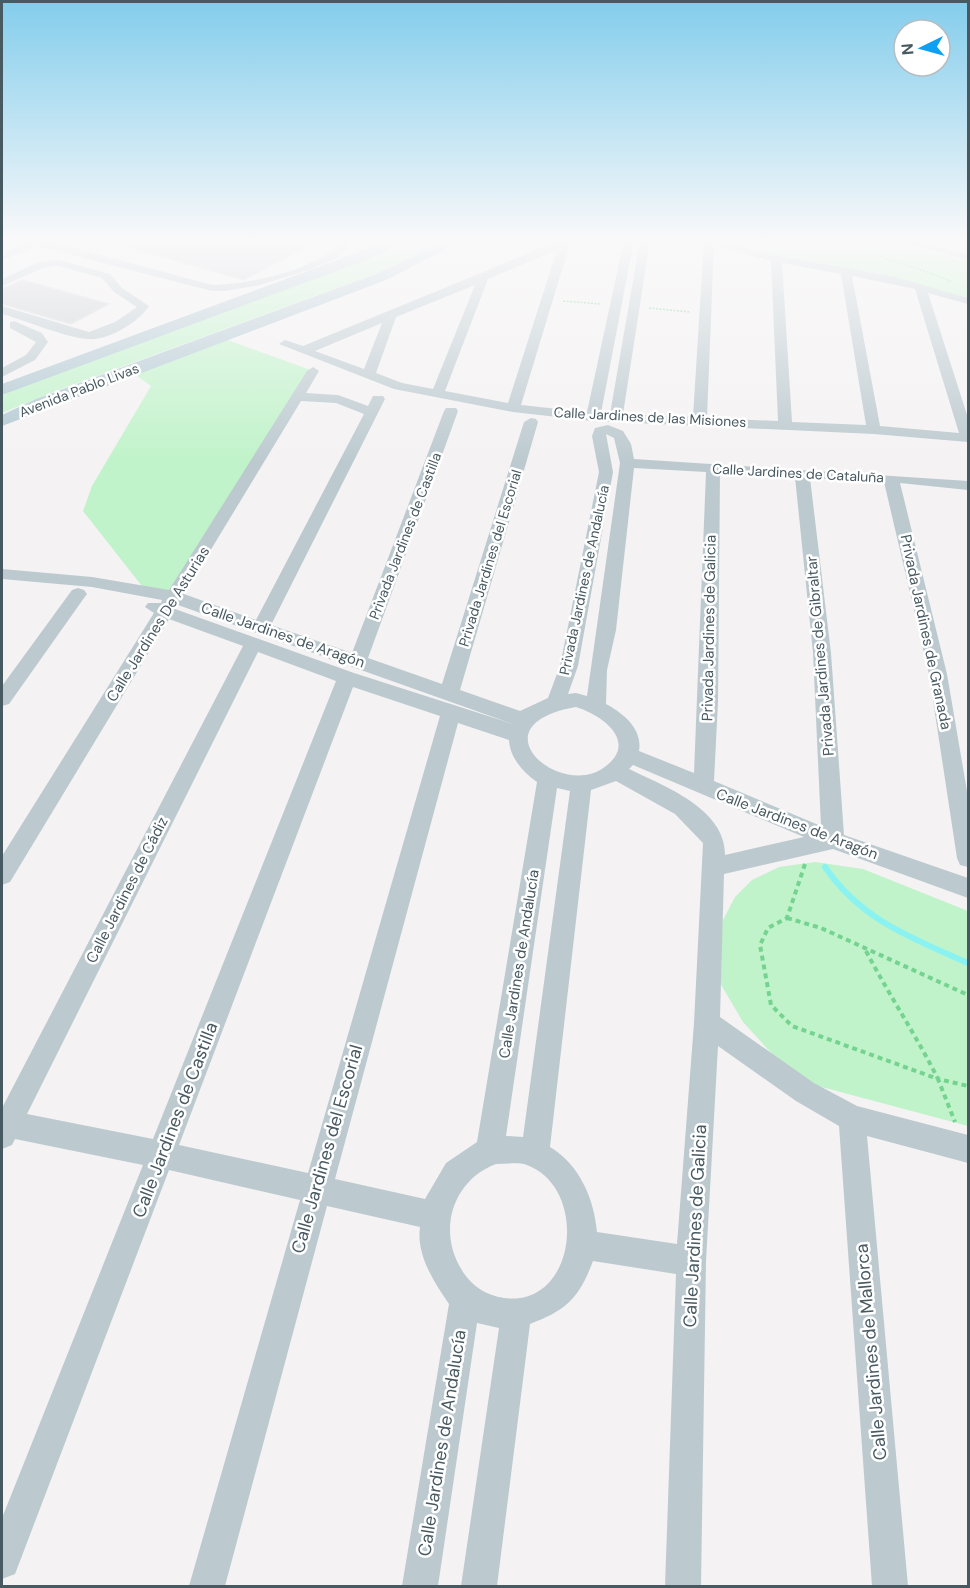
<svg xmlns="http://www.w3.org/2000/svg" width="970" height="1588" font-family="'DM Sans',sans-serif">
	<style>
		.green { fill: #c0f3c9 }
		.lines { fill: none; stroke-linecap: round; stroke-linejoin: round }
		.stream { stroke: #8bf2f2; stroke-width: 6 }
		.building { fill: #ccd0d5; stroke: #d6dade; stroke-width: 1.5 }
		.path-far1 { stroke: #75d391; stroke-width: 1.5; stroke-dasharray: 2 1.5; stroke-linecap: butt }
		.path { stroke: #75d391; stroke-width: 4; stroke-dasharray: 5 4; stroke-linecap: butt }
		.minor { fill: #bccacf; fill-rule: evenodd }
		.major { fill: #b1c8d2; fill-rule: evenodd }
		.labels { text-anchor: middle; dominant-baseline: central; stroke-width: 5; stroke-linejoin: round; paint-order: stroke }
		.far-street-label { font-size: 14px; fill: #485a61; stroke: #fff }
		.street-label { font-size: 15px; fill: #485a61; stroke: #fff }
		.near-street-label { font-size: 18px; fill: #485a61; stroke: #fff }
	</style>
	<rect width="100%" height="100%" fill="#f4f2f3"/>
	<!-- green -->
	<path class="green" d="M409,240H449L380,272L53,392L2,413V396L21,386L376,255Z
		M724,240H884L968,261V298L879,274L758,253Z
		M225,339L313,371L174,597L145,590L83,511L92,486L151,386L133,373Z
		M815,862L863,869L968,911V1126L818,1086L773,1055L743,1022L720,983L722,922L735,897L752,880L779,867Z"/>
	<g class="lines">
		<!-- stream -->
		<path class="stream" d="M825,867C861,920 912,938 968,963"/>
	</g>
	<!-- building -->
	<path class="building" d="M116,240H319L244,280L116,244Z
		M22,280L37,284L109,304L71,324L2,304V289Z"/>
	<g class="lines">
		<!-- path-far1 -->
		<path class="path-far1" d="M863,240L860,242C885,265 920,266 950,281L948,283
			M871,240L885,243
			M563,301L601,304
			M649,308L690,312"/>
		<!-- path -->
		<path class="path" d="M805,864L787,918L768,928L760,945L771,1005L792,1026L938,1079L955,1122
			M787,918L821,928L968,995
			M866,951C889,995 916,1035 938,1079L968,1086"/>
		<!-- minor -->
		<path class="minor" d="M31,240H46L212,285C251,284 318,270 344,240H354L337,258L311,269L260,285L225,291H212L37,246L2,260V253Z
			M561,240H571L521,405L587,412L624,240H634L601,413L610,414L640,240H650L623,414L693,417L704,240H723L758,252L895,277L968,298V304L928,293L968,418V442L874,434L593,421L513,412L394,389L279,344L285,340L303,346ZM714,244L771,261L778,421L707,418ZM557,250L508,403L445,391L488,279ZM782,263L841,274L866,425L792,422ZM852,276L915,289L959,433L880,426ZM475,285L433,389L402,383L376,373L396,317ZM382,323L364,369L315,351Z
			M892,240H909L968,254V260Z
			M963,240H968V245L964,244Z
			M59,260L110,274L122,288L149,306C139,322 108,341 88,339C67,338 24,320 2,314V306L89,332L115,322L137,307L114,292L102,278L59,266L45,267L2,286V279L39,262Z
			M14,321L42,333L48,342L35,360L2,377V368L26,355L36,342L10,328V322Z
			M313,367L319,371L306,393L338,395L368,406L373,396H383L385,399L271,625L352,653L444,411L446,408H456L458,411L368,658L442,684L524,422L531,418L536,419L538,422L460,690L520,711L548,698L560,666L599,472L592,436L595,428L608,425L623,431L631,444L634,459L968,481V490L900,483L947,674L968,797V867L960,865L957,858L929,674L884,482L810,478L831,653L844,835L968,878V898L833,849L724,874L720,1017L814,1083L857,1106L968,1135V1163L867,1136L908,1586H872L839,1126L796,1101L718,1046L706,1261L701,1586H665L676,1274L593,1261C579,1298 567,1310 530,1324L497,1586H461L499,1328L477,1323L438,1586H402L449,1304C434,1282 416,1255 420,1227L327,1206L225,1586H189L300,1200L169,1170L20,1561L15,1574L2,1579V1518L143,1165L15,1139L12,1145L2,1149V1108L243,646L169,619L10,882L2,885V856L154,613L145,607L148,603H161L162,600L92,587L2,579V569L92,577L169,590L307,371ZM301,401L336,403L364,414L256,620L184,594ZM606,434L614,438L620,463L587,696L576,693L568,694L578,666L613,472ZM634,468L706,472L694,773L639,751C643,729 623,713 606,704L607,670L616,630ZM720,473L795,477L813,653L821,826L714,781L718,702ZM178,605L513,724L354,673L175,609ZM258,652L336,681L153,1139L27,1114ZM353,687L440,716L308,1173L179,1145ZM576,707C602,715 638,741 606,766C562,802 472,725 576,707ZM458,723L509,740C510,758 523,772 537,782L477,1142L446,1163L425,1199L335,1179ZM633,765L804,837L725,855C726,809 664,786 629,769ZM616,781L675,814L703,843L694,1023L677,1244L597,1232C594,1199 580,1165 550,1147L591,790ZM557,788L570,791L523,1137L506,1136ZM496,1164C506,1164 518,1162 527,1165C590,1189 576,1308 504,1298C486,1295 473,1287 463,1272C437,1233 451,1181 496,1164Z
			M78,588L84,590L87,594L84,598L9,704L2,706V686L72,590Z"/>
		<!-- major -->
		<path class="major" d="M391,240H409L369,259L2,395V384Z
			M447,240H464L386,280L2,426V415L36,399L376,274Z"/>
	</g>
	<!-- sky -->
	<linearGradient id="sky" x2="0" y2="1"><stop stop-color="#83cdec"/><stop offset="0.52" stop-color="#faf9fa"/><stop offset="1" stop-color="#faf9fa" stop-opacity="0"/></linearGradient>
	<rect width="970" height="462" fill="url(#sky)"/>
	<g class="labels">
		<!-- far-street labels -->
		<g class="far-street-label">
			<text transform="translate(79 390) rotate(-21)">Avenida Pablo Livas</text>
			<text transform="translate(650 417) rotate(3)">Calle Jardines de las Misiones</text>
			<text transform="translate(798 473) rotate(3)">Calle Jardines de Cataluña</text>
			<text transform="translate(405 536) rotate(-69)">Privada Jardines de Castilla</text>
			<text transform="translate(490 558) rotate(-73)">Privada Jardines del Escorial</text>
			<text transform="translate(584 580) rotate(-78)">Privada Jardines de Andalucía</text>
		</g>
		<!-- street labels -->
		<g class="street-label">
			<text transform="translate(158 624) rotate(-58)">Calle Jardines De Asturias</text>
			<text transform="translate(709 628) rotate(-89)">Privada Jardines de Galicia</text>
			<text transform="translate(926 632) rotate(78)">Privada Jardines de Granada</text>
			<text transform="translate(283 635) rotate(19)">Calle Jardines de Aragón</text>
			<text transform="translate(820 656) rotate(-95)">Privada Jardines de Gibraltar</text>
			<text transform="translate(797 824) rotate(21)">Calle Jardines de Aragón</text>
			<text transform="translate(127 890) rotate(-63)">Calle Jardines de Cádiz</text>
			<text transform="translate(519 964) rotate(-81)">Calle Jardines de Andalucía</text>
		</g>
		<!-- near-street labels -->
		<g class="near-street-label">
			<text transform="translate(175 1120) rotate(-69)">Calle Jardines de Castilla</text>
			<text transform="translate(327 1149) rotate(-74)">Calle Jardines del Escorial</text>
			<text transform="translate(695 1226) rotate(-87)">Calle Jardines de Galicia</text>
			<text transform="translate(871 1352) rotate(-95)">Calle Jardines de Mallorca</text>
			<text transform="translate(442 1443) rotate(-81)">Calle Jardines de Andalucía</text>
		</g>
	</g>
	<!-- border -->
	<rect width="970" height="1588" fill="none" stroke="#485a61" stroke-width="6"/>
	<!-- north arrow -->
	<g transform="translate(922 48) rotate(265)"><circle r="28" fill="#ffffff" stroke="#b6bdc0" stroke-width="1.5"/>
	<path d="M0-4.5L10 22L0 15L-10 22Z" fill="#10a0f1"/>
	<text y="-9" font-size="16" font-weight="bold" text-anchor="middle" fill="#485a61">N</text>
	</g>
</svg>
